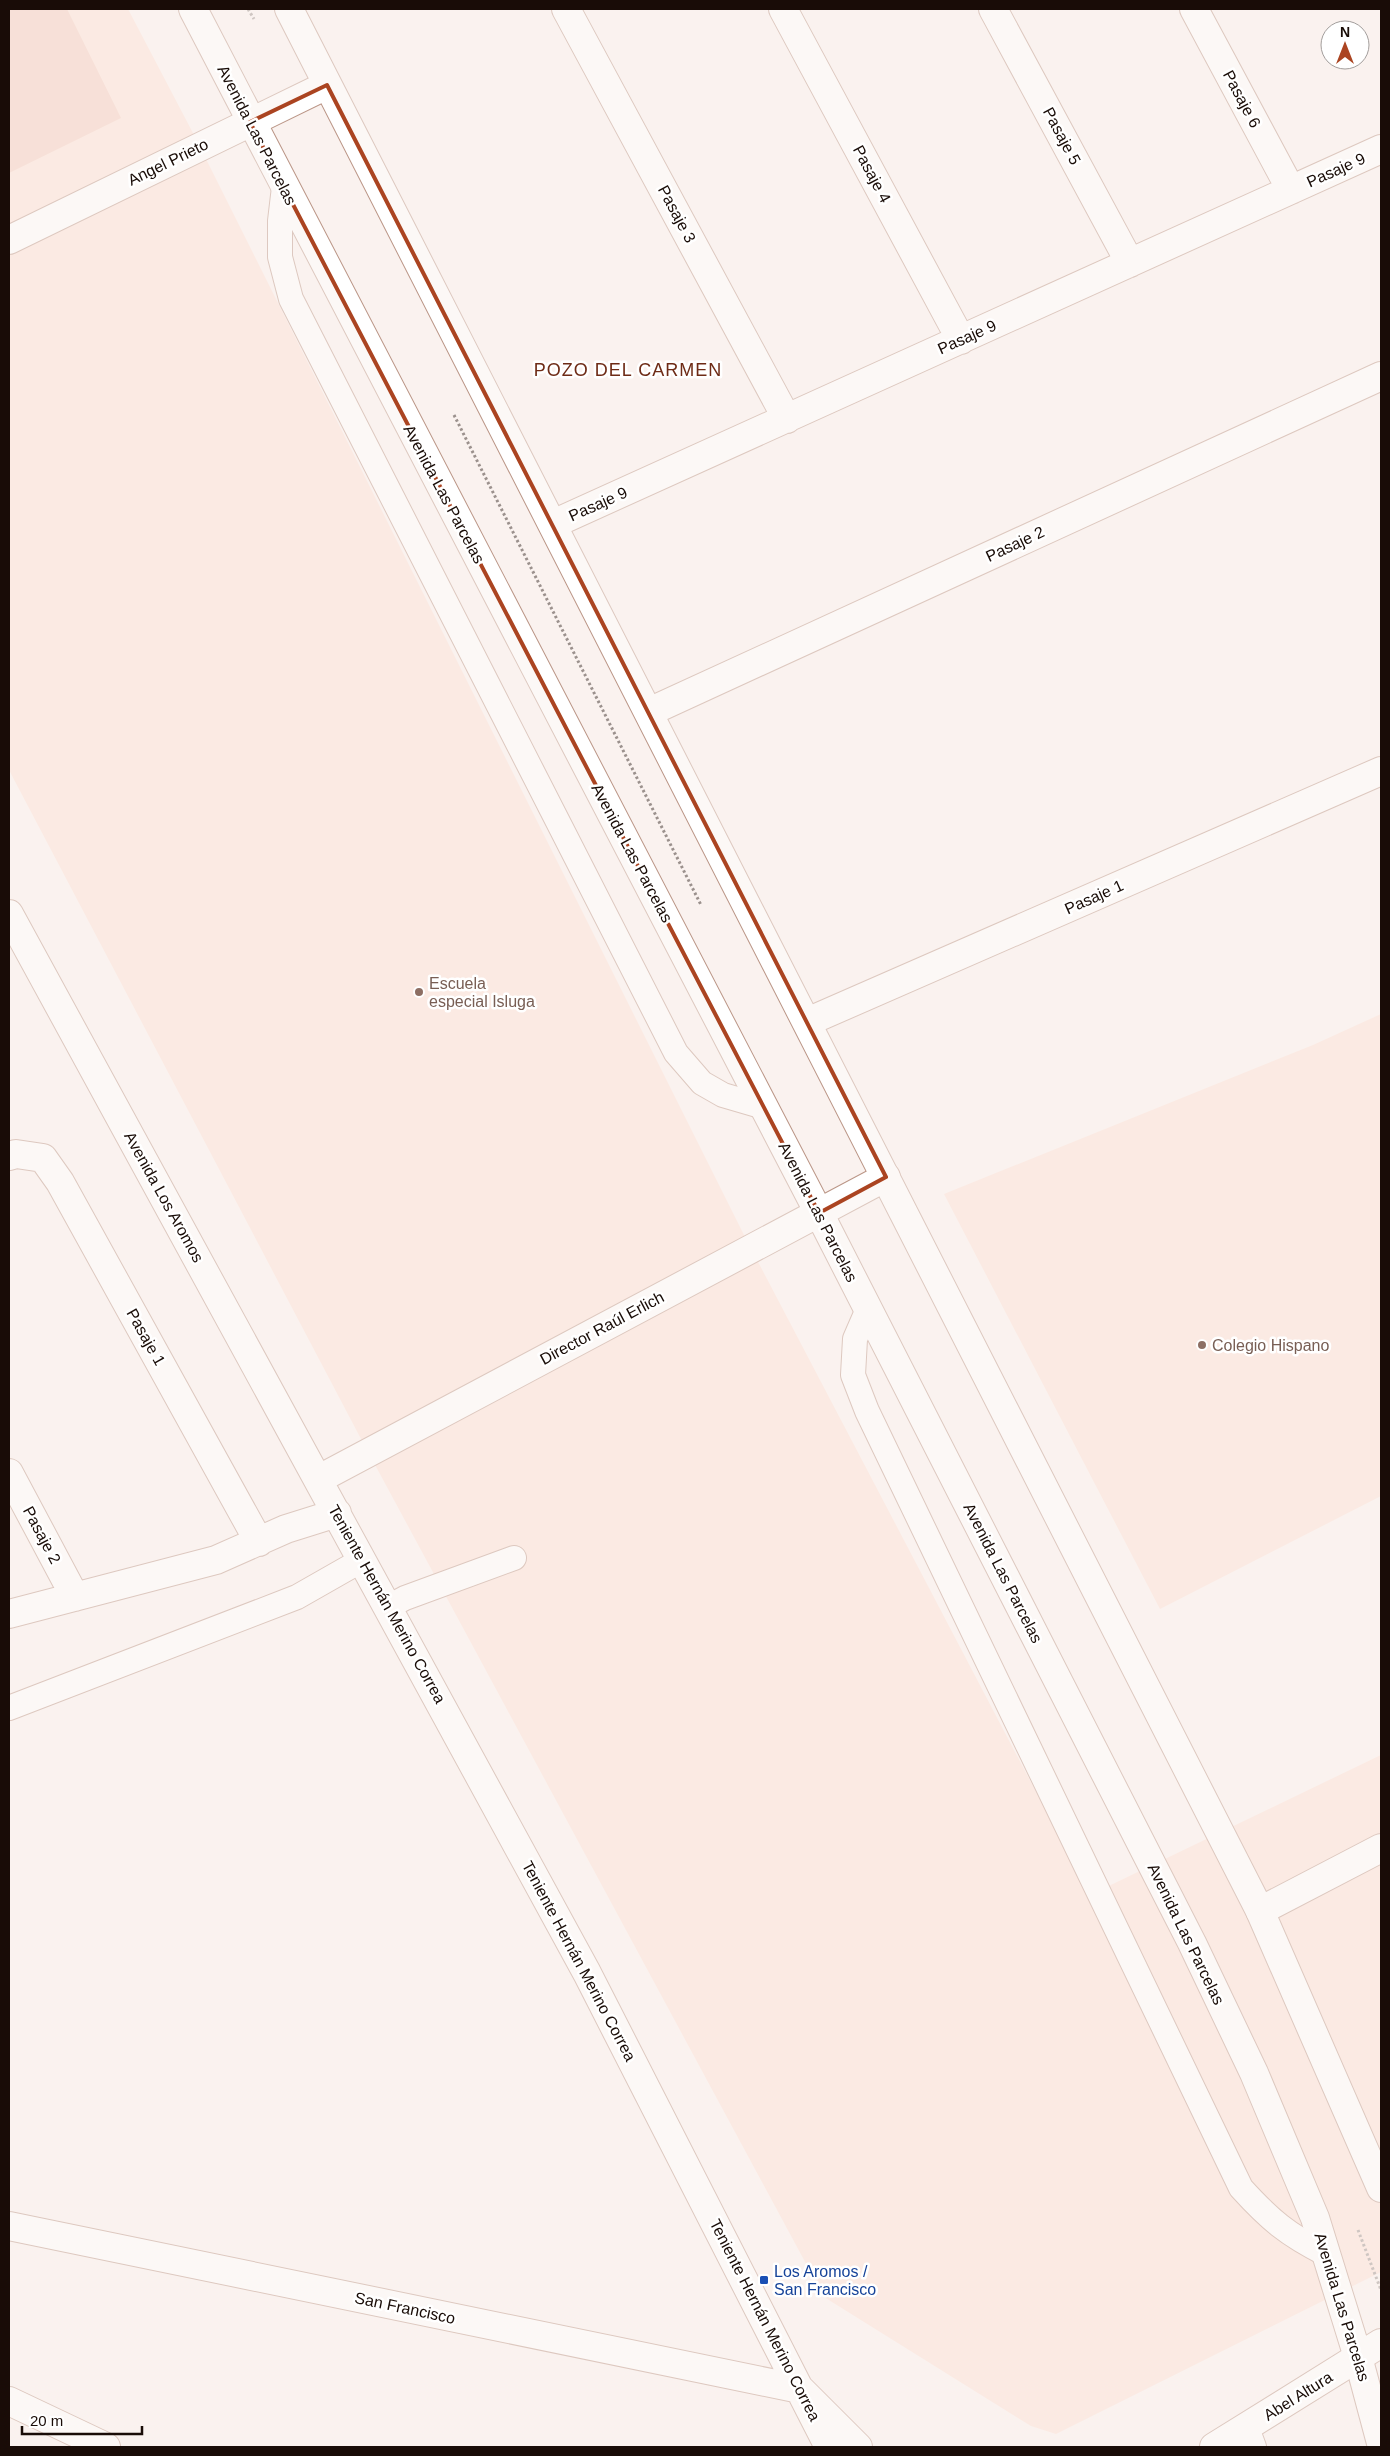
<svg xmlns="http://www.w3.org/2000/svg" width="1390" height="2456" font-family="Helvetica,sans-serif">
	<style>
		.built { fill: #fde0d5 }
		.building { fill: #f3cbbc }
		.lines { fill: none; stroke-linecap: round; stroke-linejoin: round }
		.service-casing { stroke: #bb9687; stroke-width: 26 }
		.minor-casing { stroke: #bb9687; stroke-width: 30 }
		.tertiary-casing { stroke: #bb9687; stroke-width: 30 }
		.path { stroke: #9b918d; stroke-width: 3; stroke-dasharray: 2.5 2.5; stroke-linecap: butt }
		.service { stroke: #fff; stroke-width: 24 }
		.minor { stroke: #fff; stroke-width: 28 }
		.tertiary { stroke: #fff; stroke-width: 28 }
		.marked { fill: none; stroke: #ab4421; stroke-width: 4; stroke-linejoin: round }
		.education-dot { fill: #8d6e63; stroke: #fff; stroke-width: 2 }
		.transit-dot { fill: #1a4fb4; stroke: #fff; stroke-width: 2 }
		.labels { text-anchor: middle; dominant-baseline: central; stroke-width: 5; stroke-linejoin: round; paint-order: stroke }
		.street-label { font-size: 16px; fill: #190c07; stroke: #fff }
		.education-label { font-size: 16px; fill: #785e54; stroke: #fff; text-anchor: start }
		.transit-label { font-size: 16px; fill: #164399; stroke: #fff; text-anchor: start }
		.neighbourhood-label { font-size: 18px; letter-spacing: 1px; fill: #6e2b16; stroke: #fff }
	</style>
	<rect width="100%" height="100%" fill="#faf2ef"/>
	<!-- built -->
	<path class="built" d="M9,9H128L194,135L745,1237L1090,1895L1381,1755V2272L1056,2434L1031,2426L824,2297L360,1437L9,770Z
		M1381,1014V1496L1160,1609L944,1194L1313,1045Z"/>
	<!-- building -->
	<path class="building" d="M9,9H67L121,118L9,173Z"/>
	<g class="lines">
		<defs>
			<path id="service" d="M284,187L280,221V257L291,299L676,1053L702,1083L723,1095L764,1107
				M868,1309L855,1339L853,1375L867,1411L1241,2188C1270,2220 1288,2235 1326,2254
				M388,1607L405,1598L514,1558
				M9,1708L297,1597L362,1560
				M1247,2428L1254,2447"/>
			<path id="minor" d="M566,9L787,419
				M783,9L961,340
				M993,9L1130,263
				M1194,9L1291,190
				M9,240L327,85
				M553,524L1381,149
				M649,712L1381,376
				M9,914L587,1973L829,2447
				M807,1022L1381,771
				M9,1156L16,1154L43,1158L60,1182L259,1542
				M9,1473L75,1597
				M319,1479L886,1177
				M9,1614L216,1560L286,1529L337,1513
				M1260,1911L1381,1848
				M9,2226L800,2389L858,2447
				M9,2401L106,2447
				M1214,2447L1381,2343"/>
			<path id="tertiary" d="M193,9L819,1213L1192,1943L1254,2073L1315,2218L1358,2357L1381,2443
				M289,9L1260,1911L1381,2188"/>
		</defs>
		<!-- service casing -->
		<use href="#service" class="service-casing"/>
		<!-- minor casing -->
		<use href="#minor" class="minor-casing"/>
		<!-- tertiary casing -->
		<use href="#tertiary" class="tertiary-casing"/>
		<!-- path -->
		<path class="path" d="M248,9L254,19
			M454,415L701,905
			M1358,2230L1381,2290"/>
		<!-- service -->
		<use href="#service" class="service"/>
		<!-- minor -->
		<use href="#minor" class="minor"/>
		<!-- tertiary -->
		<use href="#tertiary" class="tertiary"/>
	</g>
	<!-- marked area -->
	<path d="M0 0H1390V2456H0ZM327,85L886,1177L819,1213L250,122Z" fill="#faf2ef" fill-opacity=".55" fill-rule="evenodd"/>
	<path class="marked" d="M327,85L886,1177L819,1213L250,122Z"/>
	<!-- markers -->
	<g class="education-dot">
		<circle cx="419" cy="992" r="5"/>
		<circle cx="1202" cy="1345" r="5"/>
	</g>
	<rect class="transit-dot" x="759" y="2275" width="10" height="10" rx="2.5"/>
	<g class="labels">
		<!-- street labels -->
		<g class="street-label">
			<text transform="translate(1242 99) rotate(62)">Pasaje 6</text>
			<text transform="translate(257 135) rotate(63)">Avenida Las Parcelas</text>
			<text transform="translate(1062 136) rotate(62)">Pasaje 5</text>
			<text transform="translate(168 162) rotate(-26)">Angel Prieto</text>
			<text transform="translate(1336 170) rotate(-24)">Pasaje 9</text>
			<text transform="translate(872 174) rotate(62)">Pasaje 4</text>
			<text transform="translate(677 214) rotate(62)">Pasaje 3</text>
			<text transform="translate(967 337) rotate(-24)">Pasaje 9</text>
			<text transform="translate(444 494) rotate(62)">Avenida Las Parcelas</text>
			<text transform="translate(598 504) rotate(-24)">Pasaje 9</text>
			<text transform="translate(1015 544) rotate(-25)">Pasaje 2</text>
			<text transform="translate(632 853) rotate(62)">Avenida Las Parcelas</text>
			<text transform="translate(1094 897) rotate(-24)">Pasaje 1</text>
			<text transform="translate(164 1197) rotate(61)">Avenida Los Aromos</text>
			<text transform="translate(818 1212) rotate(63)">Avenida Las Parcelas</text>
			<text transform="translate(602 1328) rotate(-28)">Director Raúl Erlich</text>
			<text transform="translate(146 1337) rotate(61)">Pasaje 1</text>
			<text transform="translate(42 1535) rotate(62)">Pasaje 2</text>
			<text transform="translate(1003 1573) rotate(63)">Avenida Las Parcelas</text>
			<text transform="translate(387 1604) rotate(61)">Teniente Hernán Merino Correa</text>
			<text transform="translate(1186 1934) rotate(64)">Avenida Las Parcelas</text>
			<text transform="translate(579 1961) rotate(62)">Teniente Hernán Merino Correa</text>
			<text transform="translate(1342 2307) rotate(73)">Avenida Las Parcelas</text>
			<text transform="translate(405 2308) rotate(12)">San Francisco</text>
			<text transform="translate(765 2320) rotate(63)">Teniente Hernán Merino Correa</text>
			<text transform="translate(1298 2396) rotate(-32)">Abel Altura</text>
		</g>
		<!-- education labels -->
		<g class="education-label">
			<text x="429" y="983">Escuela<tspan x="429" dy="18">especial Isluga</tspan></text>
			<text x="1212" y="1345">Colegio Hispano</text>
		</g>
		<!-- transit labels -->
		<g class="transit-label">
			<text x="774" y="2271">Los Aromos /<tspan x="774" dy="18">San Francisco</tspan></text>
		</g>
		<!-- neighbourhood labels -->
		<g class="neighbourhood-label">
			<text x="628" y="370">POZO DEL CARMEN</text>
		</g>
	</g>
	<!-- border -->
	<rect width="1390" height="2456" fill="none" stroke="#190c07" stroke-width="20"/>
	<!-- north arrow -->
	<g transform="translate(1345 45)"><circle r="24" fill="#ffffff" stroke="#a39e9c"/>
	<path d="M0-4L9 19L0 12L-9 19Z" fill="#ab4421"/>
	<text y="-8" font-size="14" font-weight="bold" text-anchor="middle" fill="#190c07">N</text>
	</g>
	<!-- scale -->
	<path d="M22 2426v8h120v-8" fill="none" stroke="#190c07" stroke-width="2.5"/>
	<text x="30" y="2426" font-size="15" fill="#190c07" stroke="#ffffff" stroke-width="4" paint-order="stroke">20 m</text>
</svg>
